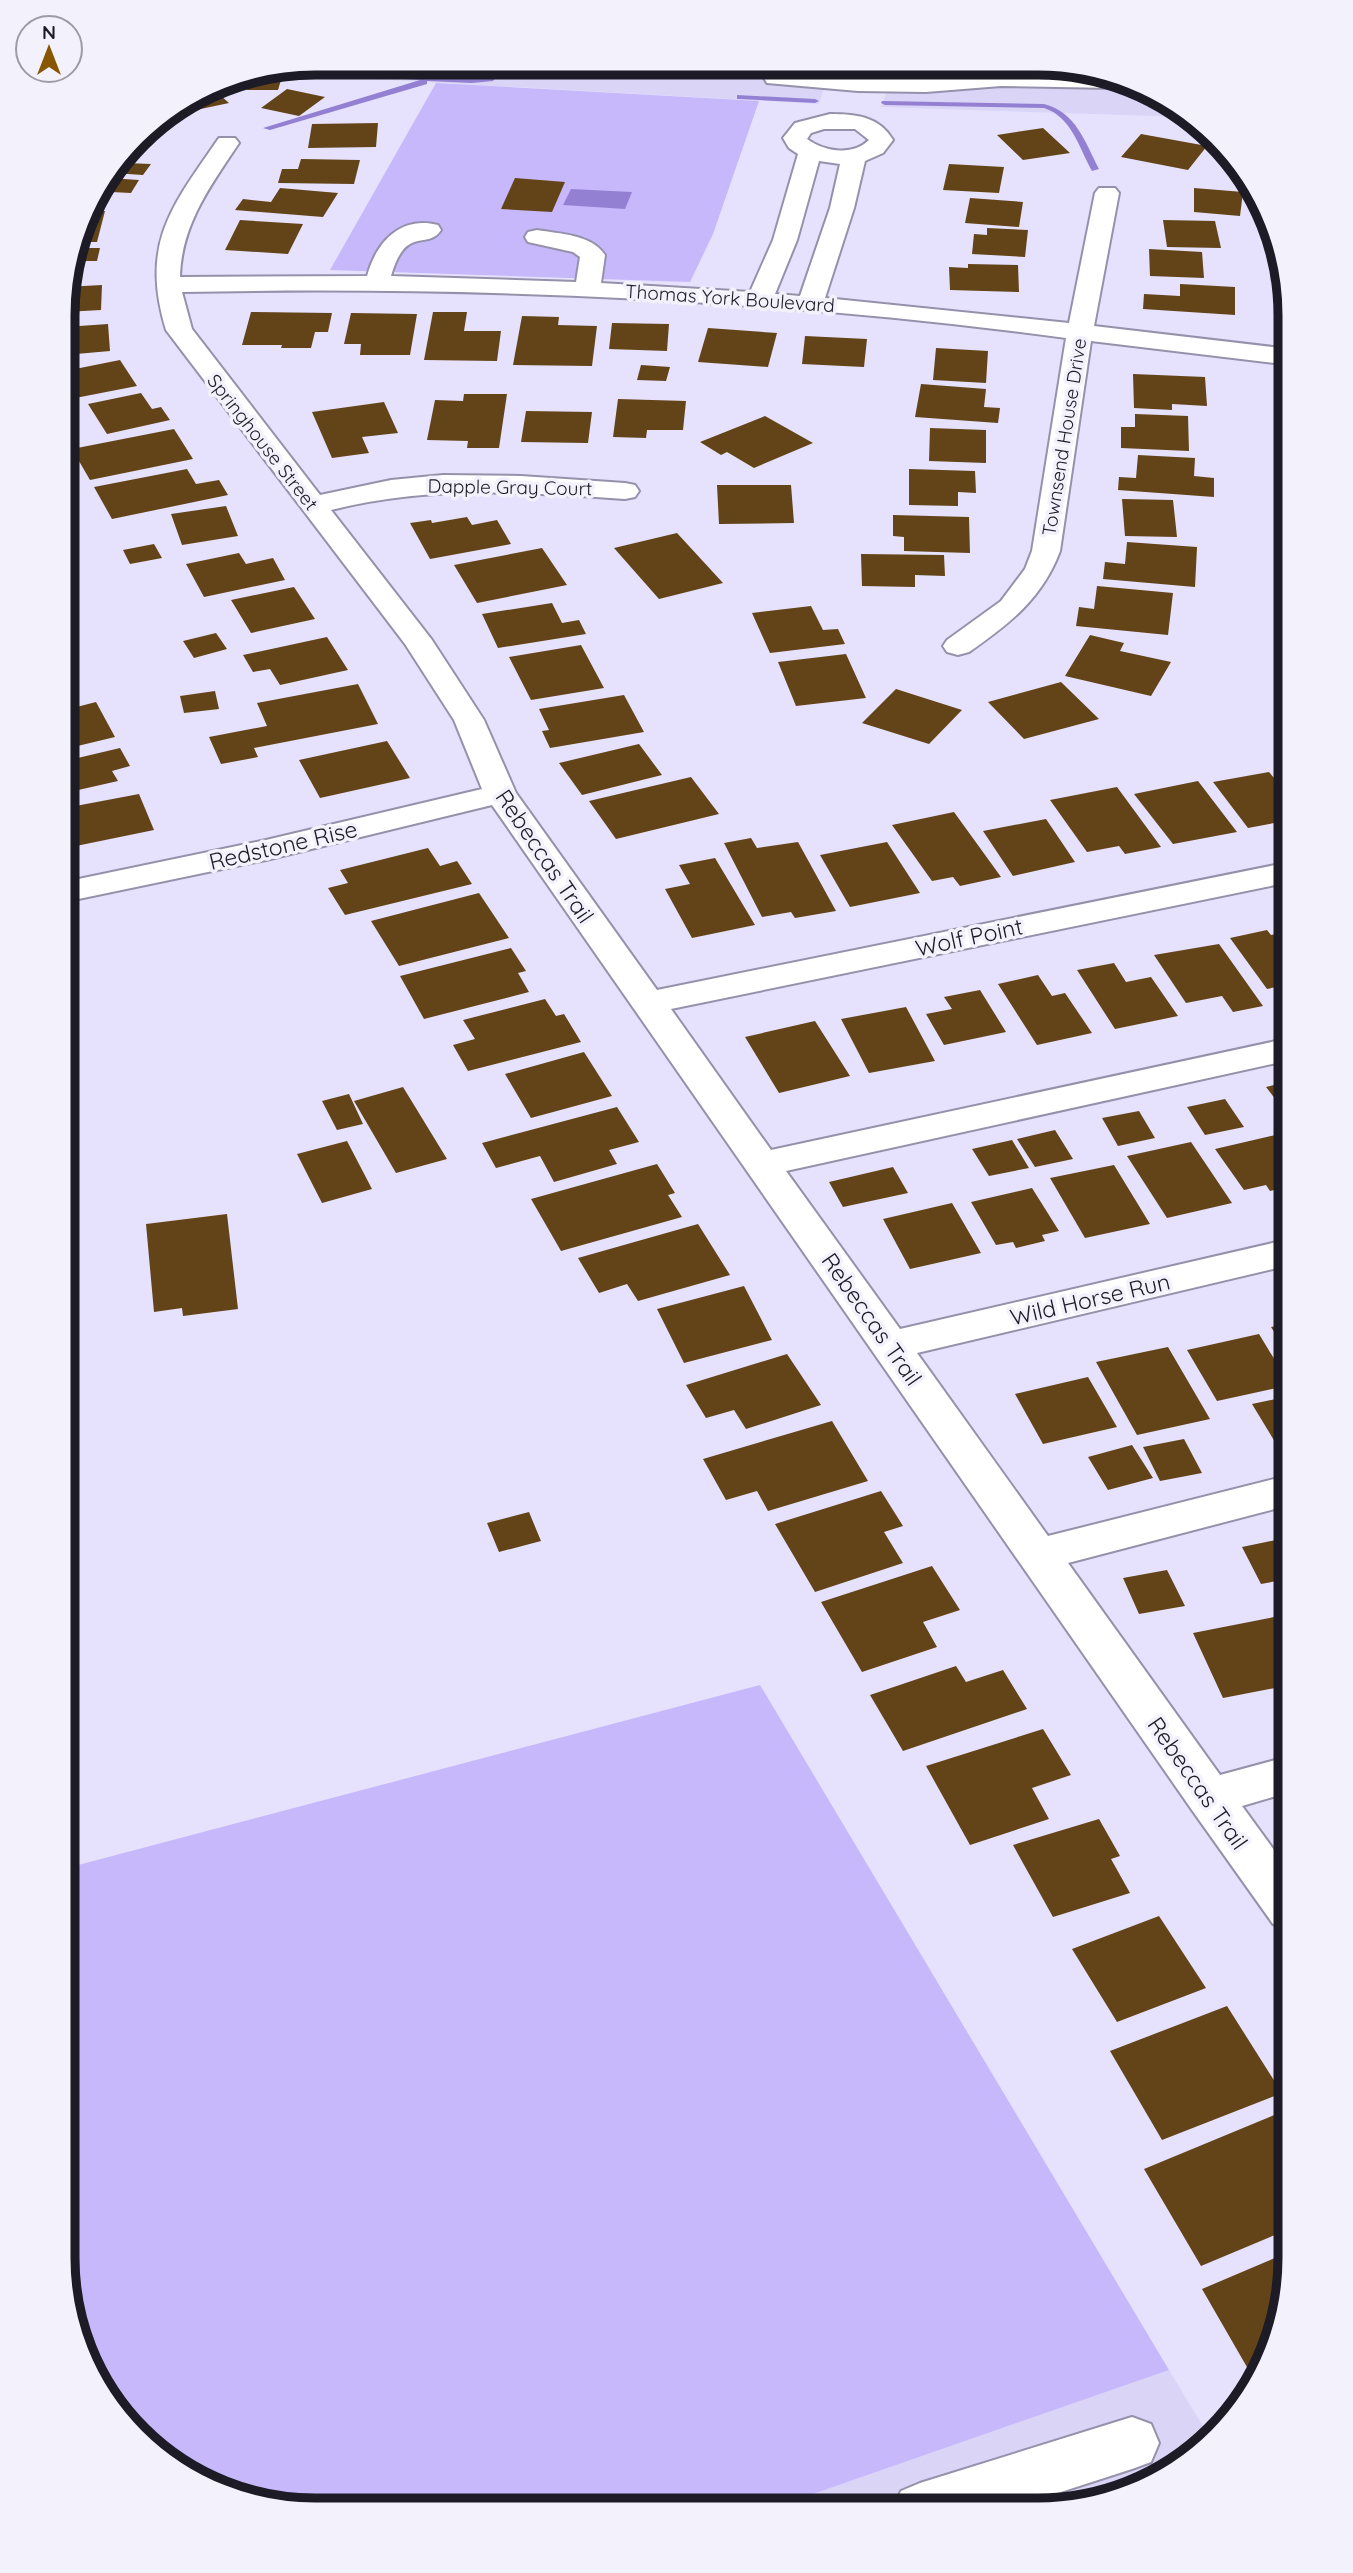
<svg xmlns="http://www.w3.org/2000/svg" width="1353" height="2573" font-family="Quicksand,sans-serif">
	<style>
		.built { fill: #dad4f6 }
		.green { fill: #c6b8fb }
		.water { fill: #9480d2 }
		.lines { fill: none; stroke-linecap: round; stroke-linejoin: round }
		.stream { fill: #9480d2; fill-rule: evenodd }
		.building { fill: #634318 }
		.minor-casing { stroke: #9691aa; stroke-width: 4 }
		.minor { fill: #fff; fill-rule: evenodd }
		.labels { text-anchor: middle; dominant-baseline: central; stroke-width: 7; stroke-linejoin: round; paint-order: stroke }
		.far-street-label { font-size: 19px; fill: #1d1b25; stroke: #f3f1fc }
		.street-label { font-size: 23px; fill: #1d1b25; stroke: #f3f1fc }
		.rim { fill: none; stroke: #1d1b25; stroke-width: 9 }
	</style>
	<rect width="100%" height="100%" fill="#e6e2fd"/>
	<!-- built -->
	<path class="built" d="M316,63L831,66L819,104L267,73Z
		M896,67L1086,68L1185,117L881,107Z
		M1169,2370L1210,2438L1178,2467L1118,2497L1037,2510L770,2509Z"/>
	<!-- green -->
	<path class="green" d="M436,83L759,101L713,234L690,282L330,270Z
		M760,1685L1169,2370L770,2509L282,2508L219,2491L149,2448L76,2338L63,2257V1869Z"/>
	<!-- water -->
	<path class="water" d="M571,189L632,192L625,209L563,205Z"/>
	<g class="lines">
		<!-- stream -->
		<path class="stream" d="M490,64H498V75L493,81L472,83L427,81V84L270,130L263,128L420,80L276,71L290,68L472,79L488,77L490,74Z
			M737,95L815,99L819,101L815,103L740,99H737Z
			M882,101L1044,104C1076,112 1085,142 1099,169L1092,171C1079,148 1072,117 1044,108L885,105L881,103Z"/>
	</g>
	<!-- building -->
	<path class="building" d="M250,80H281L278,90H247Z
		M211,87L229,103L177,114L173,111Z
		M287,89L325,97L299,116L261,108Z
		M378,123L376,147L308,148L312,124Z
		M1043,128L1070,153L1023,160L997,135Z
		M1141,134L1207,146L1188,170L1121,157Z
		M133,147H137L126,163L151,164L143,175L113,173Z
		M301,159L360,160L354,184L278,183L282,169H298Z
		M949,164L1004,167L999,193L943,190Z
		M109,178L139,180L131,193L111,192L101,206L89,205Z
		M515,178L565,182L552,212L501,209Z
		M280,188L338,193L323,217L235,210L243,199L271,202Z
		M1194,188L1243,192L1240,216L1194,212Z
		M970,198L1023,202L1019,227L965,223Z
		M105,211L97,242H78L87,212Z
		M240,220L303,224L288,254L225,250Z
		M1163,220L1215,221L1221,248L1167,247Z
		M987,228L1028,230L1025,257L972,254L974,234L987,235Z
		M76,248H100L97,261H77L73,278H67Z
		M1149,249L1202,252L1204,278L1150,276Z
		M968,264L1018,265L1019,292L950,290L949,267L968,268Z
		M1180,284L1235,287V315L1143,309L1144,294L1180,296Z
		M102,285L101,310L65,312V287Z
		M251,312L332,313L328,332H315L311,348H281L282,345H242Z
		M433,312H467L464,331H501L497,361L424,360Z
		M351,313L417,314L410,355H360L361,344H344Z
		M522,316L559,317L558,325L597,326L592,366L513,365Z
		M612,323L669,324L667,351L609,349Z
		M108,324L110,351L65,355V327Z
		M708,328L777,333L768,367L698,362Z
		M805,336L867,339L864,367L802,364Z
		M936,348L988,351L986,383L933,380Z
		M120,360L137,386L65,400V371Z
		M641,365L670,367L666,381L637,380Z
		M1133,374L1205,377L1207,406L1172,404V410L1134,408Z
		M921,384L986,389L984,407L1000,408L998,423L915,417Z
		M141,393L152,409L161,407L170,420L107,434L88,404Z
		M464,394H507L499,448H467L468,441L427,440L435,400L463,401Z
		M618,399L686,401L683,430H647L646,438L613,437Z
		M384,402L398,433L362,437L369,453L332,458L312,412Z
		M526,411L592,412L588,443L521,442Z
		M1135,414L1188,416L1189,451L1121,448V427H1135Z
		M765,416L813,443L754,468L727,452L721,455L700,442Z
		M930,428L986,430V463L929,461Z
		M174,429L193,459L90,480L72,449Z
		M1138,455L1195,458L1194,476L1214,478V497L1118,490L1119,477L1136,478Z
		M187,469L196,484L219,480L228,495L112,519L94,487Z
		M909,469L975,471L976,493L958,492V506L909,505Z
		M717,485H791L794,523L719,524Z
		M1122,499L1173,500L1177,537L1125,536Z
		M226,506L238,536L182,545L171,514Z
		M893,515L969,517L970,553L904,551V537L893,536Z
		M467,517L472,525L497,520L511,544L430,559L410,523L431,520L432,523Z
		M677,533L723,583L659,599L614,548Z
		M1127,542L1197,547L1195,587L1103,579L1105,562L1125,564Z
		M154,544L162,558L130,564L123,550Z
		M542,548L567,585L477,603L454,565Z
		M239,553L246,564L273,558L285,580L204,597L186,564Z
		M861,554L944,555L945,576L915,575V587L862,586Z
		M1097,586L1173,593L1168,635L1076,626L1079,607L1094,609Z
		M294,587L315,619L251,633L231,600Z
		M552,603L562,623L579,620L586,634L498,648L482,614Z
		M811,606L823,630L838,629L845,644L770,653L752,613Z
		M216,633L227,649L194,658L183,641Z
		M1090,635L1124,643L1120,651L1171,662L1151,696L1065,676Z
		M327,637L348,670L280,685L270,669L253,672L243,655Z
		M581,645L604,688L531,700L509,657Z
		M846,654L866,698L796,706L778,662Z
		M65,678L77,697L65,700Z
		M1061,682L1099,719L1024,739L988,702Z
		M358,684L378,724L254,748L258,757L221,764L209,737L267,726L257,703Z
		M896,689L962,710L929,744L862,723Z
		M215,691L219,709L184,713L180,696Z
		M624,695L644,732L550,748L542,731L549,730L539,709Z
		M96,702L115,737L65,749V710Z
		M387,741L410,778L320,798L299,760Z
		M639,744L662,775L582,795L559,763Z
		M120,748L130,766L112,771L118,781L65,793V761Z
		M1269,772L1290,797V820L1248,828L1213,782Z
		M691,777L719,814L616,839L589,801Z
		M1198,781L1237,832L1173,844L1134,794Z
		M1117,787L1161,847L1125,854L1119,846L1087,852L1050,800Z
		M139,794L154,830L76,846L65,817V808Z
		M954,812L1001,877L960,886L953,877L932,881L892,825Z
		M1046,819L1075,862L1013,876L983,831Z
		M751,838L757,848L798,842L836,911L795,918L791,912L762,917L724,843Z
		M887,842L920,893L850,907L820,855Z
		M428,848L440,866L457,861L472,884L345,915L328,888L348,883L340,870Z
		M715,858L755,925L692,938L665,889L690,884L679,865Z
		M479,893L509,938L399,966L371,921Z
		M1267,930L1271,935L1290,931V984L1267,989L1230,938Z
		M1219,944L1263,1006L1233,1012L1222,996L1186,1003L1154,955Z
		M511,948L526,971L518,973L529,992L424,1019L400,976Z
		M1114,963L1126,982L1151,977L1178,1016L1115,1029L1077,970Z
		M1038,975L1052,996L1065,993L1092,1033L1037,1045L998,984Z
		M980,990L1006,1032L944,1045L926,1014L952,1009L944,997Z
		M545,999L556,1016L564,1014L581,1042L468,1071L453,1045L475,1039L463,1020Z
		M906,1007L935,1061L869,1073L841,1019Z
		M815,1021L850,1076L779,1093L745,1037Z
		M584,1052L612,1096L531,1118L505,1074Z
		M1290,1081V1107L1283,1109L1266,1087Z
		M403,1087L447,1159L396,1173L354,1101Z
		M349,1094L363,1124L337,1130L322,1101Z
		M1225,1099L1244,1127L1205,1135L1187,1107Z
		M617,1107L639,1142L609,1150L617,1164L554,1182L540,1156L496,1168L482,1143Z
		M1139,1111L1155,1138L1118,1146L1102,1118Z
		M1055,1130L1073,1159L1035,1167L1017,1139Z
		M1280,1134L1290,1147V1186L1270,1191L1266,1185L1244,1190L1215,1149Z
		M1012,1140L1029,1168L989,1176L972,1149Z
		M347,1141L372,1189L322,1203L297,1154Z
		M1191,1142L1232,1203L1167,1218L1127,1156Z
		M657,1164L675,1193L668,1195L682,1217L561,1251L531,1199Z
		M1114,1165L1150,1224L1085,1238L1050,1178Z
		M893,1167L908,1193L843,1207L829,1182Z
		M1032,1188L1059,1231L1042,1235L1045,1241L1016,1248L1013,1242L996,1245L971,1202Z
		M952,1203L981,1253L910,1269L883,1219Z
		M227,1214L238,1309L183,1316L182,1308L154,1312L146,1224Z
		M698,1224L730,1275L638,1301L627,1284L599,1293L578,1258Z
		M744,1286L772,1340L684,1363L657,1309Z
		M1290,1323V1356L1271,1327Z
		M1259,1334L1290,1385L1217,1401L1187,1350Z
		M1168,1347L1210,1419L1137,1435L1096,1362Z
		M787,1354L821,1405L746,1429L734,1410L706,1418L686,1385Z
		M1088,1377L1117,1427L1043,1444L1015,1394Z
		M1290,1396V1438L1275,1442L1252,1404Z
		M832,1421L868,1481L768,1511L757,1491L726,1500L703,1459Z
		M1184,1439L1202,1473L1160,1481L1143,1447Z
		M1132,1445L1153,1478L1108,1490L1088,1457Z
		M881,1491L903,1526L884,1532L903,1563L815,1592L775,1524Z
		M529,1512L541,1541L499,1552L487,1523Z
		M1290,1537V1595L1282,1580L1261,1584L1242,1547Z
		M932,1566L960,1610L923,1622L937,1647L862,1672L821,1602Z
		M1167,1570L1185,1606L1139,1614L1123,1578Z
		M1274,1617L1290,1649V1685L1223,1698L1193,1633Z
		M956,1666L966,1682L1003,1670L1027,1709L903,1751L870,1695Z
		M1043,1729L1071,1775L1032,1788L1049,1819L970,1845L926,1766Z
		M1099,1819L1120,1856L1111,1859L1130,1893L1053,1917L1013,1845Z
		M1159,1916L1206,1988L1117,2022L1072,1949Z
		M1227,2006L1282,2093L1162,2140L1110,2051Z
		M1289,2109V2229L1201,2266L1144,2169Z
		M1289,2252V2274L1271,2354L1255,2381L1202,2289Z"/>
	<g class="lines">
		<defs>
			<path id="minor" d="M768,66H790L788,72L926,78L1001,72L1099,74L1121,85L1113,88L1001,86L926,92L858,91L767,83L764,78Z
				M830,114C855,114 879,116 893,140L883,153L865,161L854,208L825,298L1069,323L1095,193L1099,188H1115L1119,193L1094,326L1290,349V365L1091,341L1060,551C1042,599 1009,624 969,652L958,655L947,652L943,646L947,640L1001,601L1025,569L1032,551L1066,338C774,299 477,286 182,292L192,329L320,495L391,480L443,475L521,476L625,483L635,485L639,491L635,497L625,499C526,492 429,485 331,510L432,640L484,720L516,793L657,990L1290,862V882L671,1009L771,1150L1290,1038V1060L786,1171L900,1329L1290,1239V1265L917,1353L1048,1536L1290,1475V1505L1068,1563L1220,1775L1290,1756V1792L1242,1806L1290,1872V1930L1273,1924L1192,1810L492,805L266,860L64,902V882L266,840L482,789L454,720L405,644L166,330C140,244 171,207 219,138H235L239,143C211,185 181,225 180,277L367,276C376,243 400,215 438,225L441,230C427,251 406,224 391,276L576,282L580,257L573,252L528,242L525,237L528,232L537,230C560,234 591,234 605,255L601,283L750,292L773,240L798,154L789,148L783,138L795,123ZM824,129H855L869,140C853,156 825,152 807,139L811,133ZM819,161L840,164L830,208L800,296L775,294L797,240Z
				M1132,2417L1151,2424L1159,2443L1151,2462L1132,2469L1005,2510H893L901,2491L920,2483Z"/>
		</defs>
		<!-- minor casing -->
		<use href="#minor" class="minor-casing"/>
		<!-- minor -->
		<use href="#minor" class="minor"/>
	</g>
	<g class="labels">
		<!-- far-street labels -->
		<g class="far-street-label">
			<text transform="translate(730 298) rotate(4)">Thomas York Boulevard</text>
			<text transform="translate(1064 437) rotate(-81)">Townsend House Drive</text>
			<text transform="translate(263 442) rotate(52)">Springhouse Street</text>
			<text transform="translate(510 487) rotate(1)">Dapple Gray Court</text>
		</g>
		<!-- street labels -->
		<g class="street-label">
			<text transform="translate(283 845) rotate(-13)">Redstone Rise</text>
			<text transform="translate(545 856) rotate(56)">Rebeccas Trail</text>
			<text transform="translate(969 937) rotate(-12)">Wolf Point</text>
			<text transform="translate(1090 1299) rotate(-13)">Wild Horse Run</text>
			<text transform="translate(872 1319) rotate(55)">Rebeccas Trail</text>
			<text transform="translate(1198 1783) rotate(55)">Rebeccas Trail</text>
		</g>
	</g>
	<!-- crop -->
	<path d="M0 0H1353V2573H0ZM315 75H1038A240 240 0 0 1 1278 315V2258A240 240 0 0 1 1038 2498H315A240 240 0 0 1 75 2258V315A240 240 0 0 1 315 75Z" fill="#f3f1fc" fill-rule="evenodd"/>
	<path class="rim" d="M315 75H1038A240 240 0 0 1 1278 315V2258A240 240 0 0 1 1038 2498H315A240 240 0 0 1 75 2258V315A240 240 0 0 1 315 75Z"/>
	<!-- north arrow -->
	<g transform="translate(49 49)"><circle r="33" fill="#f3f1fc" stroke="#9d9ba6" stroke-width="2"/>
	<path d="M0-5L12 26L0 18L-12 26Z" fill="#885500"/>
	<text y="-10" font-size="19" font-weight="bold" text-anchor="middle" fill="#1d1b25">N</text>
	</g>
</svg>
